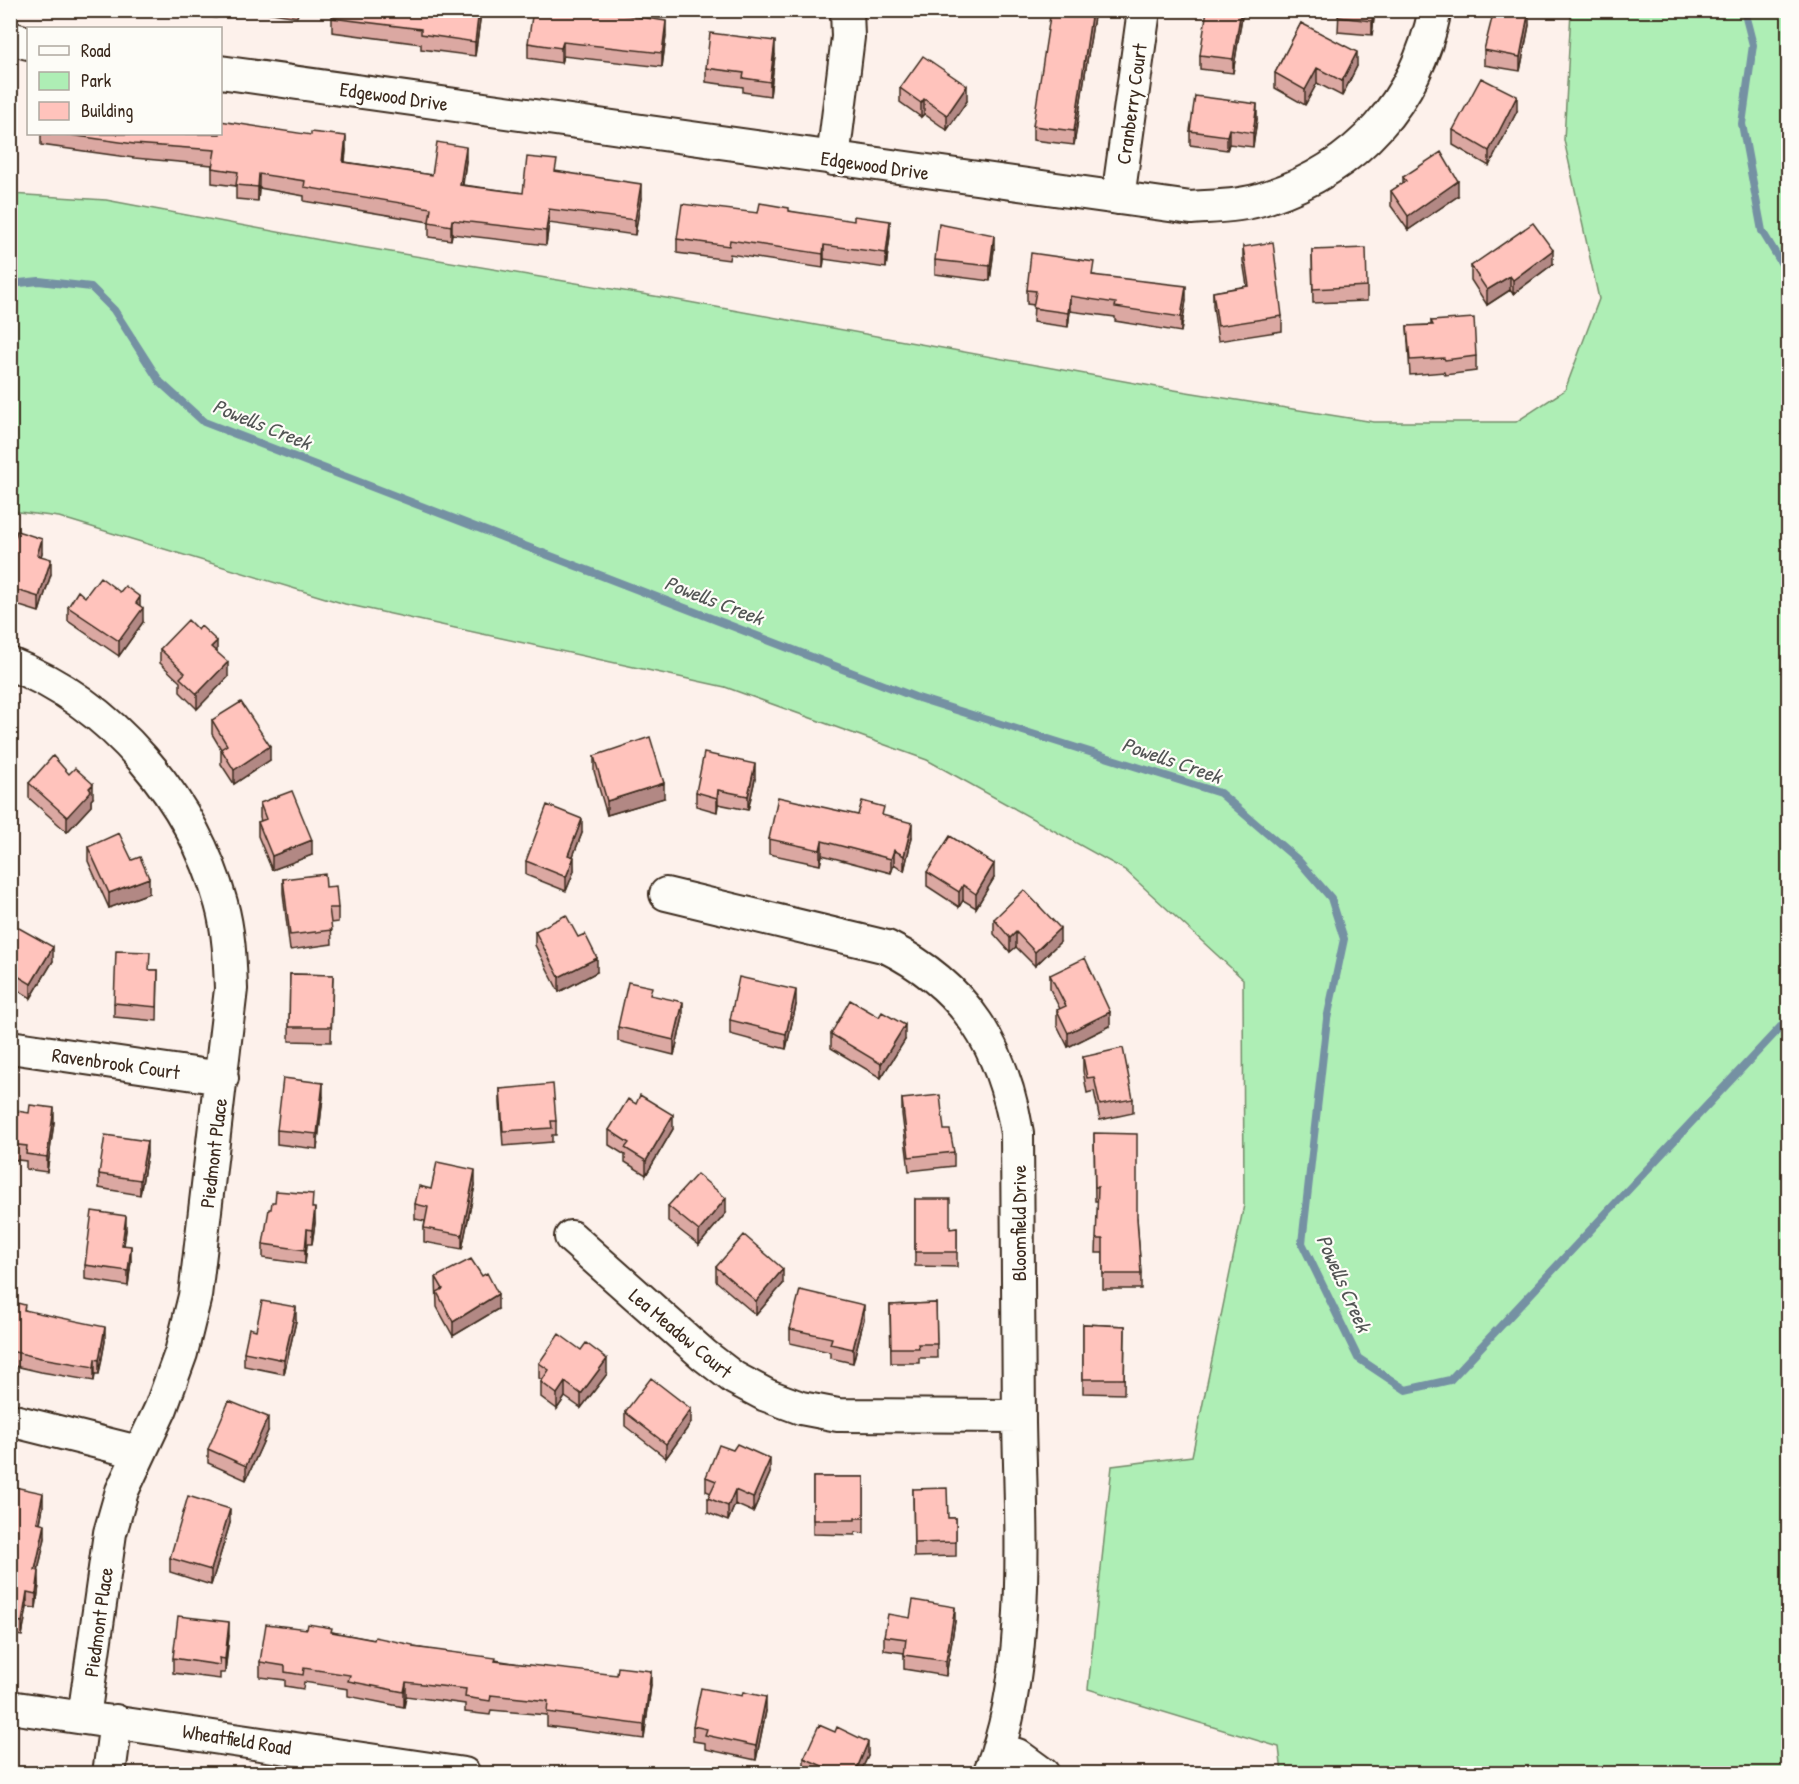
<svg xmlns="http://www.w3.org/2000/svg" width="1799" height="1784" font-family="'Patrick Hand',sans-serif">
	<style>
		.green { fill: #aeeeb5; stroke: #748c6a; stroke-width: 1.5 }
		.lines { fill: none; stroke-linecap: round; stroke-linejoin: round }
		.stream { stroke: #7591a3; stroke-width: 8 }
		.minor-casing { stroke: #3b2a1e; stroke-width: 36 }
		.minor { stroke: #fdfcf7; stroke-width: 32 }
		.wall { fill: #dba8a2; stroke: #3b2a1e; stroke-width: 1.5 }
		.shaded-wall { fill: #b28884; stroke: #3b2a1e; stroke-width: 1.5 }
		.building { fill: #ffc3bc; stroke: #3b2a1e; stroke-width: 1.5 }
		.labels { text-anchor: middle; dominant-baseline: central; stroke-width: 4.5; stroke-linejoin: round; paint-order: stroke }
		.street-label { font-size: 20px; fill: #3b2a1e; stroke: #fdfcf7 }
		.water-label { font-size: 21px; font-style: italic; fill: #535555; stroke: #fdfcf7 }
	</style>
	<rect width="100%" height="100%" fill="#fdf1eb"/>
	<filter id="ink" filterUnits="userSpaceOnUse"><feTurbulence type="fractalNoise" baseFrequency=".0167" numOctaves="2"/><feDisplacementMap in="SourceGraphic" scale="12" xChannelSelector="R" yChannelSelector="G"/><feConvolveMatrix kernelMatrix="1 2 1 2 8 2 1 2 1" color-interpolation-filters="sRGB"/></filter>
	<g filter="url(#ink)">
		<!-- green -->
		<path class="green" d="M1571,11H1788V1773H1282L1279,1747L1088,1689L1112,1466L1192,1456L1244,1205L1243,979L1125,870L927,760L725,687L345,604L59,517L11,511V194L106,200L331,242L672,299L1168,389L1374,422H1516L1565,390L1599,299L1564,140Z"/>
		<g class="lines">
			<!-- stream -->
			<path class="stream" d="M1744,10L1753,45L1742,124L1762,231L1788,274
				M10,284L39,281L91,287L114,310L160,382L204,422L915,697L1220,793L1298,860L1331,898L1344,939L1327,1019L1302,1243L1358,1358L1406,1390L1450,1380L1788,1019"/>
			<defs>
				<path id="minor" d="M10,38L28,43
					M220,72L1191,208C1217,206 1244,206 1268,197C1357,168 1416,102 1435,10
					M833,159L848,37L847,10
					M1118,198L1144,10
					M10,664C112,703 192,799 221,903C229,931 230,961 231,989L195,1296L181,1353L161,1408L122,1491L110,1533L84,1717
					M666,894L887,947C966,986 1003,1048 1017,1133C1018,1230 1018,1327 1019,1423C1021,1527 1031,1678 989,1774
					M10,1047L222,1078
					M571,1237L704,1355L734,1378L766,1395L801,1408L838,1415L1019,1416
					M10,1420L138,1452
					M10,1707L464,1774
					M998,1749L1017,1755L1043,1774
					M109,1774L116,1721"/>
			</defs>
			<!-- minor casing -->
			<use href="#minor" class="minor-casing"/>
			<!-- minor -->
			<use href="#minor" class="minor"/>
		</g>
		<!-- wall -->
		<path class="wall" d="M168,10H218L216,18Z
			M253,10H299L297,17Z
			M480,10V20L475,56L421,49V44L332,32V18Z
			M1095,10L1074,145L1033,140V126Z
			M1243,10L1233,73L1200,69V55Z
			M1339,10H1375L1372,35L1338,32Z
			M1500,15L1529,25L1520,71L1484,65V50Z
			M1301,23L1357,66L1342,96L1317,83L1305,105L1275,88V73Z
			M666,36L662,67L563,56L561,63L528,58V43Z
			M775,55L770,96L743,92V87L706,82V68Z
			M900,88L967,101L947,130L924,114L921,117L900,102Z
			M1517,111L1489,166L1453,145V130Z
			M1257,119L1253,147L1229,144L1227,150L1190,145V131Z
			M41,134H220L346,150L345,162L432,175L466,161L463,185L523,193L557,172L641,198L635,235L549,223L546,245L452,234L451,240L429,237V222L304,201V196L259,188L258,201L236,199V186L212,183V165L134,158L41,145Z
			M1403,177L1458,196L1408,230L1391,206V191L1403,183Z
			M789,211L890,235L886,268L824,259L823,268L730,254L729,260L677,253V239L758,213Z
			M1243,247L1282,316V331L1218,341L1213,306V292L1247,286L1243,261Z
			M994,249L990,281L935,274V260Z
			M1312,250L1367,286V301L1313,303Z
			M1553,264L1513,294L1510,290L1487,305L1471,280V266Z
			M1094,275L1186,300L1181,332L1115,321V317L1070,311L1068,327L1033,322L1034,305L1027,304V290Z
			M1431,321L1476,356V371L1445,375L1444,372L1410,375L1407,326L1431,325Z
			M10,553H42L41,556L51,574L39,612L10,603Z
			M120,592L140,606L143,622L119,656L68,621V607Z
			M160,649L217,652L228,677L197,709L180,692V682L160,663Z
			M212,720L270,760L234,784L221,764V749L212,734Z
			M594,756L664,798L607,815L594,771Z
			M755,779L748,810L718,804L717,812L696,806V792Z
			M29,783L93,798L91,800V806L67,832L29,798Z
			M260,803L312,855L272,870L258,836V822L261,821L260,818Z
			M858,815L884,816L912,837L904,871L894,864L891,873L822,855L820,865L769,854V839Z
			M582,833L573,856L574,871L566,891L526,875V861Z
			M88,847L132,860L149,893L109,908L88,861Z
			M927,872L994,878L976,908L963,900L959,907L927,886Z
			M283,879L326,887L338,908V922L331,923L332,944L290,950L283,893Z
			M994,919L1060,942L1035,966L1016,947L1010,952L994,934Z
			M10,923L53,961L31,998L11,986Z
			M535,931L597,972L559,992L535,945Z
			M150,970H158L157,1021L114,1017V1003Z
			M290,974L333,975L331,1042L289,1041Z
			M1050,975L1110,1026L1068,1047L1057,1025V1010L1060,1009L1050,989Z
			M796,1005L786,1049L730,1034V1020Z
			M683,1017L674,1055L618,1041V1027Z
			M831,1034L905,1040L881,1078L831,1048Z
			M1083,1057L1133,1099V1113L1100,1120L1094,1091L1087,1093L1083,1071Z
			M500,1089L556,1121V1135H552V1142L503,1146L500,1103Z
			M323,1097L317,1149L277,1144V1130Z
			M902,1099L954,1152V1166L909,1171L902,1114Z
			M636,1104L673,1129L646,1175L625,1162V1155L609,1145V1130Z
			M10,1110L54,1122L47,1172L26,1169V1161L10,1159Z
			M1094,1133L1137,1218L1141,1274V1289H1103V1253H1096L1098,1201H1095Z
			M147,1155L140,1195L99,1188V1174Z
			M475,1185L462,1249L424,1242V1228L425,1221L415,1219V1204L431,1189Z
			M915,1199L950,1229L957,1228V1267L915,1266Z
			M668,1206L726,1213L699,1245L668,1221Z
			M313,1208L315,1223L312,1244H307L305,1264L263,1258V1244Z
			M126,1230L124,1245L131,1261L128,1286L85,1279V1265Z
			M716,1267L783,1284L756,1315L716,1281Z
			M436,1277L498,1309L453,1336L437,1307Z
			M10,1301L25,1310L105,1341L99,1374H95L94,1381L41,1372L10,1365Z
			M936,1303L937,1358H919V1363H891L890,1305Z
			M864,1319L853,1363L830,1358V1352L790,1343V1329Z
			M296,1321L284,1374L244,1366V1352L256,1330Z
			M1083,1324L1125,1326L1124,1394L1083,1393Z
			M539,1363L607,1374L581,1408L565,1397L557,1409L541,1397V1382L542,1380L539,1378Z
			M625,1412L691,1423L666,1458L625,1426Z
			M268,1431L246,1480L208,1463V1449Z
			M770,1473L753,1512L735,1504L728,1521L708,1513V1498L711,1493L706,1491V1477Z
			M813,1477H864V1533L855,1532V1535L813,1534Z
			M10,1486L43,1507L40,1523L45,1538L38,1571L39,1585L36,1608L27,1607L22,1636L10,1634Z
			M913,1489L948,1518H956V1556L914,1557Z
			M230,1523L211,1585L170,1572V1558Z
			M910,1618L955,1621L946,1676L904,1669V1653L884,1650V1636Z
			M307,1629L332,1632L413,1647L651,1685L644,1739L547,1726V1715L491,1710L490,1715L465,1712V1704L406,1696L404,1707L348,1696V1689L304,1682L303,1689L285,1686V1680L260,1677V1662Z
			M229,1636L225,1673H220V1679L173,1673V1658Z
			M766,1711L756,1760L705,1749V1743L693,1741V1726Z
			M868,1756L860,1773H807L804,1772V1758Z"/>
		<!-- shaded-wall -->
		<path class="shaded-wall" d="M479,10L480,20L475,56V42Z
			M1092,10H1095L1074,145V131Z
			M1241,10H1243L1233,73V59Z
			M1373,10H1375L1372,35V21Z
			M1529,10V25L1520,71V57Z
			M666,21V36L662,67V53Z
			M775,41V55L770,96V82Z
			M563,42V56L561,63V48Z
			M1357,52V66L1342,96V81Z
			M1317,68V83L1305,105V90Z
			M967,86V101L947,130V115Z
			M1517,96V111L1489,166V151Z
			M924,99V114L921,117V103Z
			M1257,104V119L1253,147V133Z
			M1229,129V144L1227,150V136Z
			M346,136V150L343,176V162Z
			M466,147V161L460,200V185Z
			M259,174V188L258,201V187Z
			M1458,181V196L1408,230V216Z
			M641,184V198L635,235V220Z
			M549,209V223L546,245V231Z
			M452,220V234L451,240V226Z
			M890,221V235L886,268V253Z
			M994,235V249L990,281V266Z
			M824,245V259L823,268V254Z
			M1553,250V264L1513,294V280Z
			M1510,276V290L1487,305V290Z
			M1186,286V300L1181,332V317Z
			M1070,296V311L1068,327V313Z
			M42,539V553L37,569V555Z
			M51,559V574L39,612V597Z
			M140,597V611L143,608V622L119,656V641L136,603Z
			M217,641V656L211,647Z
			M228,662V677L197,709V694Z
			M270,746V760L234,784V770Z
			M755,764V779L748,810V796Z
			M664,783V798L607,815V801Z
			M93,784V798L91,800V806L67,832V817Z
			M718,790V804L717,812V798Z
			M582,819V833L568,869V855Z
			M912,823V837L904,871V856Z
			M312,840V855L272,870V856Z
			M822,841V855L820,865V850Z
			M894,850V864L891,873V859Z
			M574,857V871L566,891V877Z
			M994,864V878L976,908V894Z
			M149,878V893L109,908V893Z
			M963,885V900L959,907V892Z
			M1060,928V942L1035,966V952Z
			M1016,932V947L1010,952V938Z
			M53,947V961L31,998V984Z
			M597,958V972L559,992V977Z
			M796,990V1005L786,1049V1034Z
			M683,1002V1017L674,1055V1040Z
			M1110,1012V1026L1068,1047V1033Z
			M905,1025V1040L881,1078V1064Z
			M323,1083V1097L317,1149V1134Z
			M54,1108V1122L47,1172V1157Z
			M673,1115V1129L646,1175V1161Z
			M147,1141V1155L140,1195V1180Z
			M475,1170V1185L462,1249V1235Z
			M726,1198V1213L699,1245V1231Z
			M315,1208V1223L312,1244V1230Z
			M126,1216V1230L122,1259V1245Z
			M307,1229V1244L305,1264V1250Z
			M131,1246V1261L128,1286V1271Z
			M783,1269V1284L756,1315V1301Z
			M498,1294V1309L453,1336V1322Z
			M864,1305V1319L853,1363V1349Z
			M296,1307V1321L284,1374V1360Z
			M105,1327V1341L99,1374V1360Z
			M95,1359V1374L94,1381V1367Z
			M607,1359V1374L581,1408V1394Z
			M565,1382V1397L557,1409V1394Z
			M691,1409V1423L666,1458V1444Z
			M268,1417V1431L246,1480V1466Z
			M770,1459V1473L753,1512V1498Z
			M735,1490V1504L728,1521V1506Z
			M43,1493V1507L37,1537V1522Z
			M230,1509V1523L211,1585V1570Z
			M45,1524V1538L35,1585V1570Z
			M39,1571V1585L36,1608V1594Z
			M27,1592V1607L22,1636V1622Z
			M955,1607V1621L946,1676V1661Z
			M229,1622V1636L225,1673V1659Z
			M651,1671V1685L644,1739V1725Z
			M406,1682V1696L404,1707V1692Z
			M766,1697V1711L756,1760V1746Z
			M868,1742V1756L860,1773H855Z"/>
		<!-- building -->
		<path class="building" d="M333,10H479L475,42L421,34V29L332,18Z
			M533,10H594L666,21L662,53L563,42L561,48L528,43Z
			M1051,10H1092L1074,131L1033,126Z
			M1207,10H1241L1233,59L1200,55Z
			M1339,10H1373L1372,21L1338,17Z
			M1501,10H1529L1520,57L1484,50L1493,14L1500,15Z
			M1301,23L1357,52L1342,81L1317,68L1305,90L1275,73Z
			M710,33L775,41L770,82L743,78L744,73L706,68Z
			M923,56L967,86L947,115L924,99L921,103L900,88Z
			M1481,78L1517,96L1489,151L1453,130Z
			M1195,96L1257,104L1253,133L1229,129L1227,136L1190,131Z
			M220,121L311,135V132L346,136L343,162L432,175L437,142L466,147L460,185L523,193L527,157L557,160L555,171L641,184L635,220L549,209L546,231L452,220L451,226L429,222L431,208L304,187L305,181L259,174L258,187L236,185L238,172L212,168L215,150L134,144L63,134H220Z
			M1441,152L1458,181L1408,216L1391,191L1406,181L1403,177Z
			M760,203L789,208V211L854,221V216L890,221L886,253L824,245L823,254L730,240L729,246L677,239L682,204L758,213Z
			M1533,223L1553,250L1513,280L1510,276L1487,290L1471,266Z
			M939,224L994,235L990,266L935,260Z
			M1273,242L1282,316L1218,326L1213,292L1249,286L1243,247Z
			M1366,248L1367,286L1313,289L1312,250Z
			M1031,253L1094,262L1092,275L1186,286L1181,317L1115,307L1116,303L1070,296L1068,313L1033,308L1036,291L1027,290Z
			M1474,318L1476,356L1445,360L1444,358L1410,360L1407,326L1433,325L1431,321Z
			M17,531L42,539L37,555L51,559L39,597L10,588V553Z
			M100,577L120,592L125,586L140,597L136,603L143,608L119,641L68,607L78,591L85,597Z
			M188,620L198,630L201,626L217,641L211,647L228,662L197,694L180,678L185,673L160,649Z
			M241,702L270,746L234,770L221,749L227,745L212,720Z
			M650,737L664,783L607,801L594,756Z
			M704,753L755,764L748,796L718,790L717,798L696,792Z
			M53,756L69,774L75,768L93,784L89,788L91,791L67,817L29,783Z
			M292,791L312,840L272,856L258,822L266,819L260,803Z
			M778,797L858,815L862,801L884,807L882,815L912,823L904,856L894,850L891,859L822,841L820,850L769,839Z
			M547,805L582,819L568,855L574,857L566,877L526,861Z
			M119,833L132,860L140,857L149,878L109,893L88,847Z
			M950,836L994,864L976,894L963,885L959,892L927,872Z
			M325,874L326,887L336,886L338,908H329L332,930L290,935L283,879Z
			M1024,890L1060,928L1035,952L1016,932L1010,938L994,919Z
			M566,915L578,937L585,934L597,958L559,977L535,931Z
			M10,923L53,947L31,984L11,972L15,965L10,962Z
			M116,951L150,952L149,970H158L157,1007L114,1003Z
			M1085,958L1110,1012L1068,1033L1057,1010L1066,1006L1050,975Z
			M290,974L333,975L331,1027H289Z
			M739,977L796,990L786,1034L730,1020Z
			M628,982L652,987L650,995L683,1002L674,1040L618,1027Z
			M850,1000L879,1017L882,1012L905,1025L881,1064L831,1034Z
			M1123,1048L1133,1099L1100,1105L1094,1077L1087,1078L1083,1057Z
			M283,1078L323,1083L317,1134L277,1130Z
			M553,1084L556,1121H551L552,1128L503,1131L500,1089Z
			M640,1095L673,1115L646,1161L625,1148L629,1143L609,1130L628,1099L636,1104Z
			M940,1095L944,1130H950L954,1152L909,1157L902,1099Z
			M30,1105L54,1108L47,1157L26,1154L27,1146L10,1144V1110L29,1113Z
			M1094,1133L1137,1134V1218L1141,1274H1103V1239H1096L1098,1187H1095Z
			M105,1135L147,1141L140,1180L99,1174Z
			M437,1162L475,1170L462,1235L424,1228L428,1207L415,1204L419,1186L431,1189Z
			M697,1174L726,1198L699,1231L668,1206Z
			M276,1191L313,1194L312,1208H315L312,1230L307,1229L305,1250L263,1244L269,1209H271L272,1202H275Z
			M915,1199H950V1229L957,1228V1252H915Z
			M92,1211L126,1216L122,1245L131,1246L128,1271L85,1265Z
			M744,1235L783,1269L756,1301L716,1267Z
			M471,1259L482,1276L487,1273L498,1294L453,1322L437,1292L443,1289L436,1277Z
			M800,1290L864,1305L853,1349L830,1344L832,1338L790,1329Z
			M10,1301L25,1305L24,1310L105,1327L99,1360L95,1359L94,1367L41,1358L10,1351Z
			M262,1301L296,1307L284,1360L244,1352L249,1328L256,1330Z
			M936,1303L937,1344H918L919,1348H891L890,1305Z
			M1083,1324L1125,1326L1124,1379H1083Z
			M559,1334L581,1350L586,1343L607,1359L581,1394L565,1382L557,1394L541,1382L549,1370L539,1363Z
			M651,1378L691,1409L666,1444L625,1412Z
			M229,1401L268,1417L246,1466L208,1449Z
			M737,1444L770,1459L753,1498L735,1490L728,1506L708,1498L716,1481L706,1477L719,1445L733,1450Z
			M813,1477H864V1518H855V1520H813Z
			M10,1486L43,1493L37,1522L45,1524L35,1570L39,1571L36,1594L27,1592L22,1622L10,1620Z
			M947,1488L948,1518H956V1542L914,1543L913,1489Z
			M188,1496L230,1509L211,1570L170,1558Z
			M913,1600L955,1607L946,1661L904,1655L906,1639L884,1636L888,1614L910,1618Z
			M178,1616L229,1622L225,1659L219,1658L220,1665L173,1658Z
			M266,1624L307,1629L308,1624L332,1628L331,1632L374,1640L375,1637L413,1645V1647L496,1658L495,1661L617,1675L618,1667L651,1671L644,1725L547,1712L548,1701L491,1695L490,1701L465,1697L466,1689L406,1682L404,1692L348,1681L350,1675L304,1668L303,1675L285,1672V1666L260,1662Z
			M701,1688L742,1696L743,1692L766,1697L756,1746L705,1735L707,1729L693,1726Z
			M819,1725L835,1732L837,1727L868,1742L855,1773H828L829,1769L804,1758Z
			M29,1770L52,1773H28Z"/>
	</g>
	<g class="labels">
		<!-- street labels -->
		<g class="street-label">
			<text transform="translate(394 96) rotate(8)">Edgewood Drive</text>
			<text transform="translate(1131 104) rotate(-82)">Cranberry Court</text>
			<text transform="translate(875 165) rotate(8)">Edgewood Drive</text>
			<text transform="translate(116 1063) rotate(8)">Ravenbrook Court</text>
			<text transform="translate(213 1153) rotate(-83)">Piedmont Place</text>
			<text transform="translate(1018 1223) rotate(-90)">Bloomfield Drive</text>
			<text transform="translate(681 1333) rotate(40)">Lea Meadow Court</text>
			<text transform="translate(98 1622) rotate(-82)">Piedmont Place</text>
			<text transform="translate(237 1739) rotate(9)">Wheatfield Road</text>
		</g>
		<!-- water labels -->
		<g class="water-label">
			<text transform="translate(262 424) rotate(22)">Powells Creek</text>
			<text transform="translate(714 600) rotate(21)">Powells Creek</text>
			<text transform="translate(1172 760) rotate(19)">Powells Creek</text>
			<text transform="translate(1344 1283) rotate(66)">Powells Creek</text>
		</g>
	</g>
	<!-- margin -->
	<rect width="1799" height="1784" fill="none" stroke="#fdfcf7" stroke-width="36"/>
	<rect x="18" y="18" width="1763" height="1748" fill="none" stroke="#3b2a1e" stroke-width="2" filter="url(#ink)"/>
	<!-- legend -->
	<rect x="27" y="27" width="195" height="108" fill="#fdfcf7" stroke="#afa8a0" stroke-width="1.5"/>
	<rect x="39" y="46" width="30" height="9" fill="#fdfcf7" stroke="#afa8a0" stroke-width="1.5"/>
	<text x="81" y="57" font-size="18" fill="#3b2a1e">Road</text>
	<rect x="39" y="72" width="30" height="18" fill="#aeeeb5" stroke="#afa8a0" stroke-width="1.5"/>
	<text x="81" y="87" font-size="18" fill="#3b2a1e">Park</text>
	<rect x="39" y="102" width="30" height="18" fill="#ffc3bc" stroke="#afa8a0" stroke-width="1.5"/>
	<text x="81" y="117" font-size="18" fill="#3b2a1e">Building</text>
</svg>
